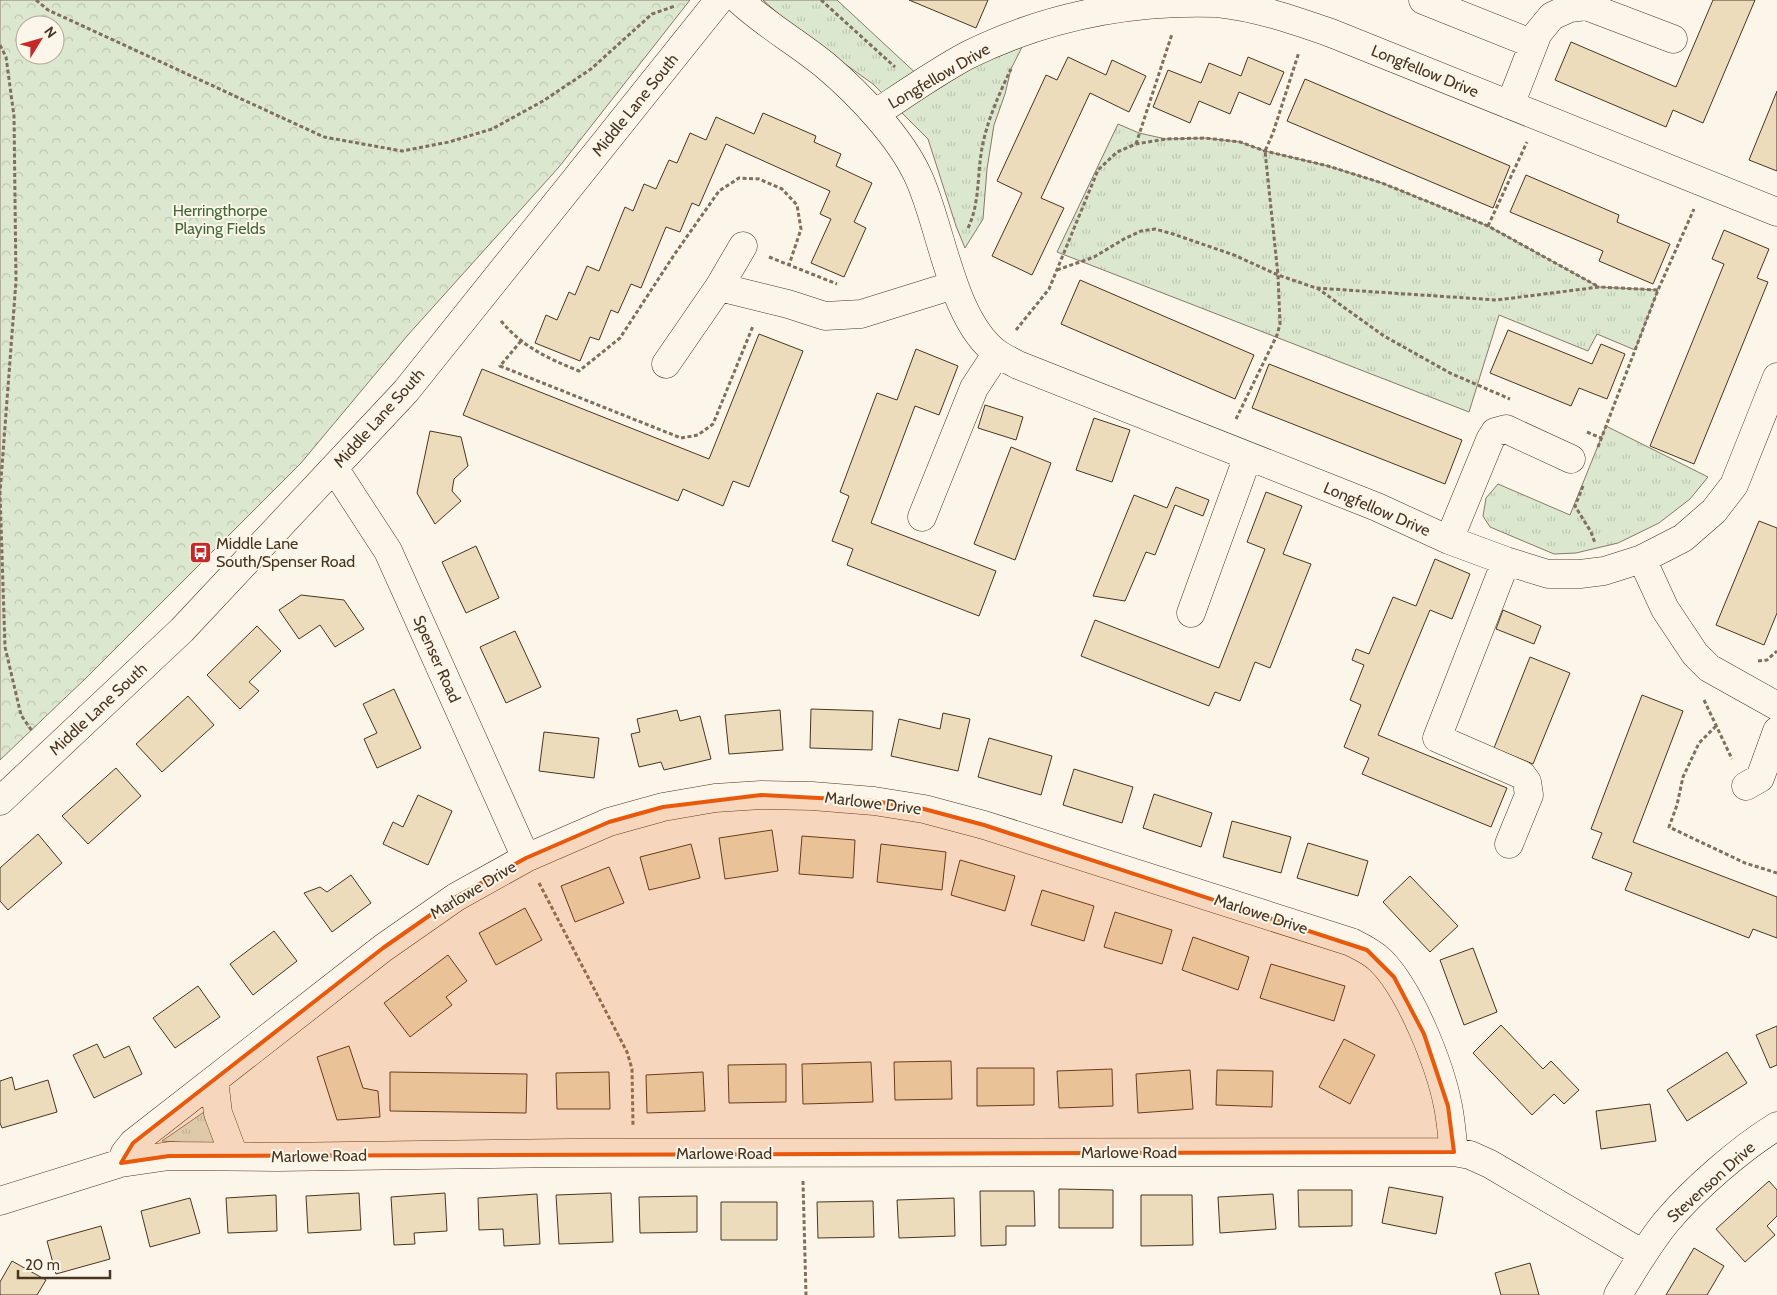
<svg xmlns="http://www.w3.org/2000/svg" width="1777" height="1295" font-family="Cabin,sans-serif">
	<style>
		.grass { fill: url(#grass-tufts); stroke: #887966 }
		.forest { fill: url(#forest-crowns); stroke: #887966; fill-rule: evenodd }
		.building { fill: #ecdcbc; stroke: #4a3520 }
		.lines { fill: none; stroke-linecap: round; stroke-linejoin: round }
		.minor-casing { stroke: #4a3520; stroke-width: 29 }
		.path { stroke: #7f6f5c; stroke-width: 3; stroke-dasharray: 4 2.5; stroke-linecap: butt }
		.minor { stroke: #fbf6e9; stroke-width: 28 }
		.marked { fill: #e8590c; fill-opacity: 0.2; stroke: #e8590c; stroke-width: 4; stroke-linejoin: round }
		.labels { text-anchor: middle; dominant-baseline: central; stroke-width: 4; stroke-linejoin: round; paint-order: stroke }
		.street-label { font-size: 16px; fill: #4a3520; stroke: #fbf6e9 }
		.park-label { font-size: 16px; fill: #436837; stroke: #fbf6e9 }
		.poi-label { font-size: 16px; fill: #4a3520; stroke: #fbf6e9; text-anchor: start }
	</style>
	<defs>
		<pattern id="grass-tufts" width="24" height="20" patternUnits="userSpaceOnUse" patternTransform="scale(1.25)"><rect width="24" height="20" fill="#dce7d0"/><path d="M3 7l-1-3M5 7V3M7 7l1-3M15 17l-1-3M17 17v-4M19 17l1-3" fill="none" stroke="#bec7b2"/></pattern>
		<pattern id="forest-crowns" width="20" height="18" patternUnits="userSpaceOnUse" patternTransform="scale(1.25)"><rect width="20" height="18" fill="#dce7d0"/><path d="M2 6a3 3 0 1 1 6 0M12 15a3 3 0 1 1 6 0" fill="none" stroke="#bec7b2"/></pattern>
	</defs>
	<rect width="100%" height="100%" fill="#fbf6e9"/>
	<!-- grass -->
	<path class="grass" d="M763,0H837L935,91L975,66L1022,47L1011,69L1005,94L994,125L987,169L983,219L965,248L956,226L928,139L873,84L793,27Z
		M1118,124L1139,133L1166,139L1205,138L1240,142L1265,151L1328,166L1382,183L1488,226L1599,287L1658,290L1635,350L1597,334L1588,351L1499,315L1469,412L1057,252Z
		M1606,426L1708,477L1690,499L1659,523L1618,543L1576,553L1554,554L1490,527L1483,516L1486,498L1498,484L1570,515Z
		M204,1112L215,1145L162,1141Z"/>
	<!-- forest -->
	<path class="forest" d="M0,0H690L559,167L407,336L301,463L86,678L0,760ZM25,25H55V55H25Z"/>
	<!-- building -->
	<path class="building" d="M909,0H988L976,28Z
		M1713,0H1755L1703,123L1673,110L1666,127L1555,80L1571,42L1676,87Z
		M1068,57L1106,75L1112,60L1146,76L1129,112L1090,93L1041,198L1064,208L1032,275L992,256L1022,193L997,181L1046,75L1057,80Z
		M1248,57L1284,72L1270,105L1239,92L1230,114L1199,101L1190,123L1153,107L1168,70L1201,83L1209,63L1241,76Z
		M1305,79L1510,166L1493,208L1287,121Z
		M1777,91V171L1749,160Z
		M763,113L816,136L814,142L841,154L836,166L872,183L854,222L866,228L844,277L811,263L831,219L820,214L830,191L726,144L699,206L692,203L680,232L666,227L641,288L631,284L618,313L611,310L599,340L590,337L580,361L535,343L546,315L557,320L569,292L575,295L587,266L599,271L625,207L633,211L644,184L656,189L669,160L677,163L690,133L706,140L716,117L754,134Z
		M1526,175L1619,215L1617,222L1670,244L1653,284L1599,261L1603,251L1510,212Z
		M1724,230L1769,249L1757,278L1768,282L1694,464L1650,446L1724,264L1712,259Z
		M1080,280L1254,355L1235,399L1061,324Z
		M1508,330L1592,364L1601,344L1625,354L1607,399L1579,388L1571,406L1490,373Z
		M759,334L803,351L749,487L733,481L723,506L683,489L678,501L463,415L482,369L709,459Z
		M916,349L958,366L939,415L915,406L871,523L996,571L979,616L847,565L853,549L832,541L849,496L840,492L877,393L897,400Z
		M1269,364L1462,440L1445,484L1252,408Z
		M985,405L1023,417L1016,440L978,428Z
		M1094,418L1130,430L1112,482L1076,470Z
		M430,431L461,437L468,466L454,479L452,491L461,501L435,524L417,493Z
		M1011,447L1051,463L1015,560L974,544Z
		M1176,487L1209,500L1203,516L1175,505L1155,555L1146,552L1125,601L1093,596L1134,495L1167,508Z
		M1266,492L1302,506L1283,554L1311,564L1270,668L1255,662L1240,701L1215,692L1209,706L1081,656L1095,620L1219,668L1265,549L1247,542Z
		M1759,521L1777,528V613L1764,645L1716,625Z
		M476,546L499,598L466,613L442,562Z
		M1435,559L1470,574L1452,619L1430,610L1378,735L1507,788L1491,827L1362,774L1369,758L1344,747L1361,705L1350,700L1364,665L1352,660L1356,649L1369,654L1393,597L1416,606Z
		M301,595L344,600L364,629L335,647L320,625L299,639L279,610Z
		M1503,610L1541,626L1534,644L1496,629Z
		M257,626L281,651L249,682L259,691L240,709L207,675Z
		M515,631L541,687L506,703L480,647Z
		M1530,657L1570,673L1533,764L1494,748Z
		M394,689L421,748L377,768L364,739L377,733L363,704Z
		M1642,695L1683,711L1633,842L1777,897V938L1753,929L1749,938L1625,890L1632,873L1592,858L1602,833L1591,829Z
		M188,696L214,725L162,772L136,744Z
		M811,709L873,711L872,750L810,748Z
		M677,710L680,721L700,716L711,759L664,770L661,762L639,767L631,734L640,732L637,719Z
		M780,710L783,750L729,754L725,715Z
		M943,713L970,719L958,771L891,756L899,719L940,729Z
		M544,732L599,738L594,778L539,771Z
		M989,738L1052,756L1041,795L978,777Z
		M116,768L141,796L88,844L62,816Z
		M1074,769L1133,787L1122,823L1063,805Z
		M1154,794L1212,813L1201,847L1143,828Z
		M418,795L452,811L428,865L383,844L393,822L403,827Z
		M1232,821L1291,837L1281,873L1223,857Z
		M772,830L778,871L725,879L719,838Z
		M38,834L62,863L8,910L0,901V868Z
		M802,836L855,840L853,878L799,874Z
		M1308,843L1368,861L1358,896L1297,878Z
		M691,844L700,878L649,890L640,857Z
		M881,844L946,852L942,890L877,882Z
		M960,860L1015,876L1005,911L951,895Z
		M609,867L624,903L575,922L561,886Z
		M351,875L371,903L332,932L304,893L320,887L327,892Z
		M1410,876L1458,926L1430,952L1383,902Z
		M1042,890L1094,906L1084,941L1031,925Z
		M525,908L542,940L496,965L479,933Z
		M1115,912L1172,930L1162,964L1104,947Z
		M274,931L297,961L253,995L230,964Z
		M1193,937L1249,957L1238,990L1182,970Z
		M1473,948L1497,1012L1464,1025L1440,960Z
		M448,955L467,981L446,997L452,1005L410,1037L384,1003Z
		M1271,964L1345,986L1334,1021L1260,998Z
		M198,986L220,1017L175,1048L153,1018Z
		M1501,1025L1543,1069L1551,1061L1579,1090L1564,1104L1554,1094L1532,1115L1473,1053Z
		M1777,1026V1065L1770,1068L1756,1035Z
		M1344,1039L1375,1055L1350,1104L1319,1087Z
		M97,1044L104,1058L129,1046L142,1074L94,1098L73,1055Z
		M349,1046L363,1088L378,1091L380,1117L337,1120L317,1057Z
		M1727,1052L1747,1083L1687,1121L1667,1090Z
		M951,1061L952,1099L895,1100L894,1062Z
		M871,1062L873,1102L803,1104L802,1064Z
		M786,1064V1102L729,1103L728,1065Z
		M977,1068H1034V1105L977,1106Z
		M1112,1069L1113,1106L1059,1108L1057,1071Z
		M1190,1070L1193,1109L1138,1113L1136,1074Z
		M1217,1070L1273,1071L1272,1107L1216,1105Z
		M390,1072L527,1074L526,1113L390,1111Z
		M609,1072L610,1109H557L556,1073Z
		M703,1072L705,1111L647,1113L646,1075Z
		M12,1077L15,1090L48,1080L57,1112L2,1128L0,1123V1081Z
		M1650,1104L1656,1141L1601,1149L1596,1111Z
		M1769,1181L1777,1190V1216L1767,1226L1775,1235L1745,1262L1716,1229Z
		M1389,1187L1443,1197L1436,1234L1382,1223Z
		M1059,1189L1113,1190V1228H1059Z
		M1298,1190H1352V1226L1299,1227Z
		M980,1191H1034L1035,1226H1006V1245L981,1246Z
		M359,1193L361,1230L308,1233L306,1196Z
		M445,1193L447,1231L414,1233L415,1244L394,1245L391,1197Z
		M611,1193L613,1242L559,1244L556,1195Z
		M537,1194L540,1244L504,1246L503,1229L479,1230L478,1198Z
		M1273,1194L1276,1229L1220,1233L1218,1197Z
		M276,1195L277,1231L228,1233L226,1198Z
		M1141,1195H1192L1193,1245L1141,1246Z
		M697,1196V1232L640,1233L639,1197Z
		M190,1198L200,1233L150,1247L141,1211Z
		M954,1198L955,1236L899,1238L897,1200Z
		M873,1201L874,1237L818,1238L817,1202Z
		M721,1202H777V1240H721Z
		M101,1226L110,1259L56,1274L47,1241Z
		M1694,1248L1724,1266L1707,1295H1666Z
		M12,1261L46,1280L37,1295H0V1282Z
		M1530,1263L1539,1295H1501L1495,1273Z"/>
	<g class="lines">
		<defs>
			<path id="minor" d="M739,0C766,25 798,43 826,66C859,94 900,137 918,176C942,227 951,320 998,354C1004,358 1011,361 1018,365L1377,507L1449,540L1506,561L1548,574H1580L1604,571L1642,559L1683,538L1714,511L1734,485L1777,377
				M1423,0L1533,44
				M1510,105L1538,33L1552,16L1570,8L1586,6L1673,39
				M875,114C905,94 936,72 968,55C1047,16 1129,0 1217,3C1256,7 1294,20 1331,33L1777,212
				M719,287L788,304L825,316L861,314L954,285
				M666,364L719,287L743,246
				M334,468L388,551L526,858
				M922,517L974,388L997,353
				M1449,540L1490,440L1495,432L1506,429L1571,459
				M1642,559L1665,609L1695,654L1709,668L1777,706
				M1506,561L1437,738L1522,775L1527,782L1529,795L1509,844
				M1191,613L1248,456
				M1746,786L1760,778L1777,731
				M0,801L182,630L406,391L719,0
				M214,1080L218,1113L234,1156
				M121,1163L125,1153L133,1143L383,948L456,897L526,858L609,822L663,807L715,798L761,795L812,796L874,801L924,809L984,825L1351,942C1361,947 1372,952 1380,960C1410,989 1440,1065 1448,1106C1451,1121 1452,1137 1454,1152
				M0,1201L121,1163L169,1156L277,1157L570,1153L1454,1152L1470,1155L1490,1164L1643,1254
				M1618,1295C1633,1270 1648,1244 1667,1221C1694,1189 1741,1148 1777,1126"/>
		</defs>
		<!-- minor casing -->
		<use href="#minor" class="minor-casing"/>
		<!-- path -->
		<path class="path" d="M36,0L48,10L324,137L402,151L449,142L492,129L543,101L591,69L652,14L675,6
			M821,0L895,67
			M0,45L6,57L14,116L16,281L0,493L5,647L21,715L32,731
			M1136,144L1172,34
			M1488,226L1527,142
			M968,228C980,203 977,175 982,148C987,121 999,94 1011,69
			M769,257L837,284
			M1057,270L1094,257L1124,239L1141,231L1155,229L1173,234L1234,255L1278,275L1316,288L1497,300L1599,287L1658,290
			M1317,288L1384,336L1450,373L1510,399
			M501,321C523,347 547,358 579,371L620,338L674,255L719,191L739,178L759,179L782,189L797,205L801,229L789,265
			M1016,330L1049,289L1098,170L1117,152L1136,144L1166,139L1205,138L1240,142L1265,151L1328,166L1382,183L1488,226L1599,287
			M521,341L500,366L681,438L698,435L713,424L753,326
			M1236,419L1277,335L1280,324L1278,275L1265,151L1273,133L1299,52
			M1587,432L1601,438
			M1598,447L1658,290L1694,209
			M1583,486L1575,506L1591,532L1595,543
			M1758,661L1767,660L1777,651
			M1704,700L1732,759
			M1716,726L1699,743L1683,777L1677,805L1669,827L1745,863L1777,873
			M539,883L627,1052L632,1069L633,1125
			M803,1181L806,1295"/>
		<!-- minor -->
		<use href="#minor" class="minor"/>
	</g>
	<!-- marked area -->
	<path class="marked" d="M761,795L874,801L924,809L984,825L1367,950L1394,977L1424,1034L1448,1106L1454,1152L169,1156L121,1163L133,1143L383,948L456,897L526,858L609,822L663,807Z"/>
	<!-- icons -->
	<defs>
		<symbol id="bus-square" viewBox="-11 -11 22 22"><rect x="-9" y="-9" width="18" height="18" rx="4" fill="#c62828" stroke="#fbf6e9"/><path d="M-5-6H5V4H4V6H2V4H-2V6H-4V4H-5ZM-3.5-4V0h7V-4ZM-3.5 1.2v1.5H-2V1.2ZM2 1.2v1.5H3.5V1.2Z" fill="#fff"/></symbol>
	</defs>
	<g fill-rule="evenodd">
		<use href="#bus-square" x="188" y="540" width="25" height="25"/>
	</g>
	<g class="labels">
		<!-- street labels -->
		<g class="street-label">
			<text transform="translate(1425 71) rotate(22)">Longfellow Drive</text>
			<text transform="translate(939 76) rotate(-30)">Longfellow Drive</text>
			<text transform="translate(635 105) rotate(-51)">Middle Lane South</text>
			<text transform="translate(379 418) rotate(-48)">Middle Lane South</text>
			<text transform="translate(1377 509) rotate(23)">Longfellow Drive</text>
			<text transform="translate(437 659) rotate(66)">Spenser Road</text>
			<text transform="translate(98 709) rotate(-43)">Middle Lane South</text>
			<text transform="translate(873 803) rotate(7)">Marlowe Drive</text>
			<text transform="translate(473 890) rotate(-31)">Marlowe Drive</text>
			<text transform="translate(1261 914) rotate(18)">Marlowe Drive</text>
			<text x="1129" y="1152">Marlowe Road</text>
			<text x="724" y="1153">Marlowe Road</text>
			<text transform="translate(319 1156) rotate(-1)">Marlowe Road</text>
			<text transform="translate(1711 1182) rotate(-42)">Stevenson Drive</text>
		</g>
		<!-- park labels -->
		<g class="park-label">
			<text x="220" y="210">Herringthorpe<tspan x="220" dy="18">Playing Fields</tspan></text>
		</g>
		<!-- poi labels -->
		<g class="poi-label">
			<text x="216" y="543">Middle Lane<tspan x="216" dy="18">South/Spenser Road</tspan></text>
		</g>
	</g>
	<!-- north arrow -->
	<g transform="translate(40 40) rotate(53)"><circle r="24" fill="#fbf6e9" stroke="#b4a999"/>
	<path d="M0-4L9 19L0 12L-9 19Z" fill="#c62828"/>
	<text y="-8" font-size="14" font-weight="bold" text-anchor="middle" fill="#4a3520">N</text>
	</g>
	<!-- scale -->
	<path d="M18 1270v8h92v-8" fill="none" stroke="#4a3520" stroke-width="2.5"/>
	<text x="25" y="1270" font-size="15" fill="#4a3520" stroke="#fbf6e9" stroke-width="4" paint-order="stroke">20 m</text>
</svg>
